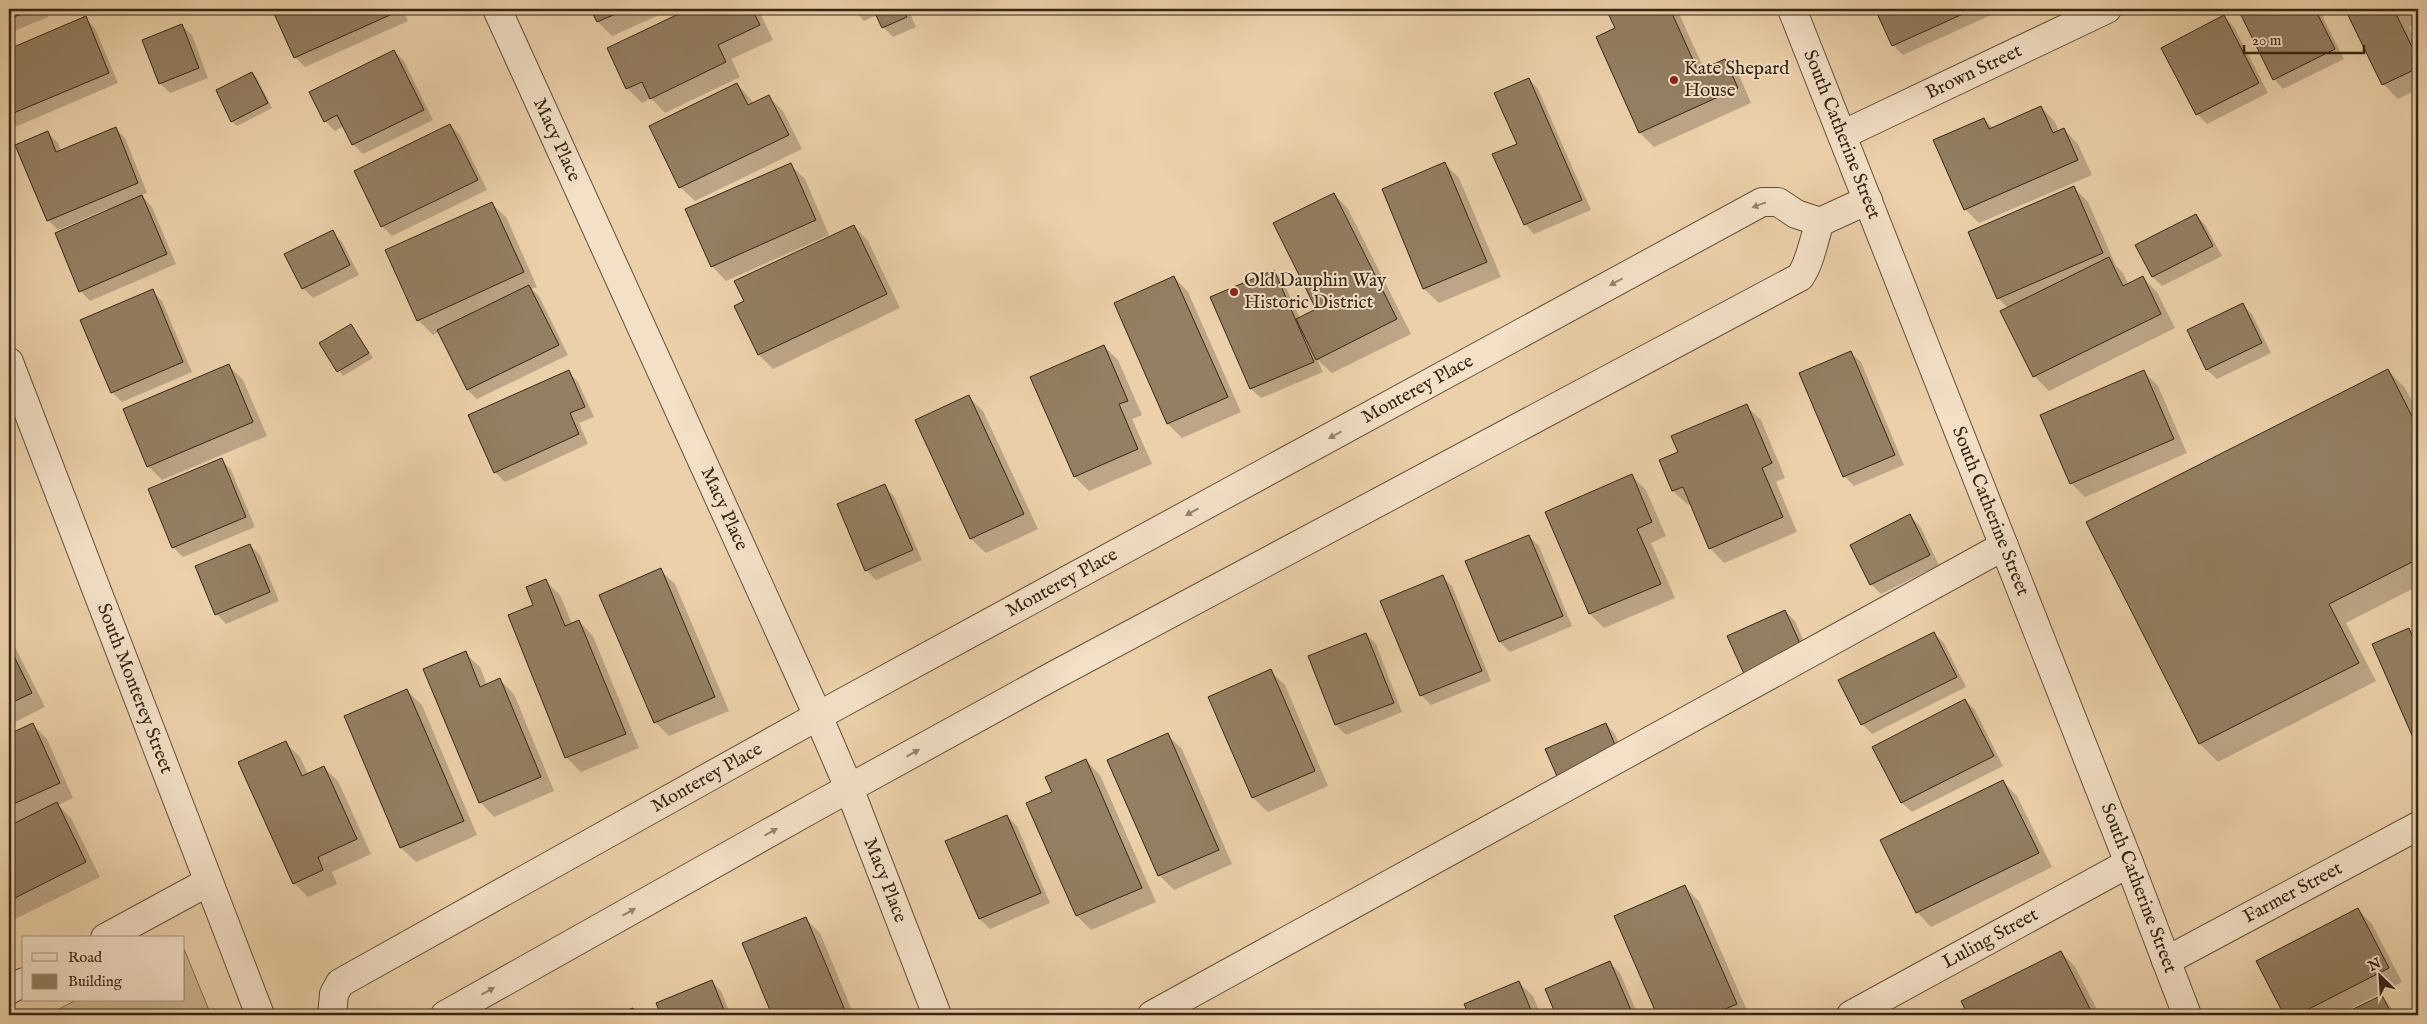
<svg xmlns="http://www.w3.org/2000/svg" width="2427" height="1024" font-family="'IM FELL English',serif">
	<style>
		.green { fill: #cdb390; stroke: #806d52 }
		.shadow { fill: #0003 }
		.building { fill: #947f62; stroke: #342715 }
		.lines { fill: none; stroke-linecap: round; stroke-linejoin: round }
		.minor-casing { stroke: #62513a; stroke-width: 30 }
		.minor { stroke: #f3e0c7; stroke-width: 28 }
		.oneway { fill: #94846e }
		.poi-dot { fill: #8f2418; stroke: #f3e0c7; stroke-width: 2 }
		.labels { text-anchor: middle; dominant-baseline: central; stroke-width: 4; stroke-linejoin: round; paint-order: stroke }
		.poi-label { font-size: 19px; fill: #342715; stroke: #f3e0c7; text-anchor: start }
		.street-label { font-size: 19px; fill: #342715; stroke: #f3e0c7 }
	</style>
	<rect width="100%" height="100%" fill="#ecd0a9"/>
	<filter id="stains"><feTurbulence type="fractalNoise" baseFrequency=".004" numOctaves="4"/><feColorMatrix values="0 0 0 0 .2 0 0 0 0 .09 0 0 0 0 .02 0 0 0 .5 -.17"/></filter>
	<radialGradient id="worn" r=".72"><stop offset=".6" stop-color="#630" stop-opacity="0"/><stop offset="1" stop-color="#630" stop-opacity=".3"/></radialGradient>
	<!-- green -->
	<path class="green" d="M184,949L211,1015H48L76,1000H184Z"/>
	<!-- shadow -->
	<path class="shadow" d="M9,9H45L48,17L9,33Z
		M274,9H402L408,21L305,67L295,57Z
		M592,9H673L612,36L598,22Z
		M692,9H758L773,40L731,59L740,77L665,113L651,98L642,103L627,88L608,49Z
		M853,9H908L916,27L893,37L883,27L877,15L864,21Z
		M1607,9H1677L1704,69L1725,60L1739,75L1751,103L1654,147L1640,133L1616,29Z
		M1877,9H2001L2002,10L1903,55L1893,45Z
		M2239,9H2319L2344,59L2283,89L2274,79Z
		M2347,9H2418V22L2409,27L2418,46V89L2398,99L2383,84Z
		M2224,17L2234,27L2268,93L2207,124L2197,114Z
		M85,18L95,28L118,83L15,127L9,121V51Z
		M182,26L192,35L208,78L170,93L160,83Z
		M394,51L404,61L433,120L363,154L353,144L344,126L335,131L325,121Z
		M252,73L257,78L272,108L237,126L232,121Z
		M1529,79L1538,89L1591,210L1534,234L1525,224L1518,144Z
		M737,84L754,103L769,97L783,111L802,149L695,201L680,187Z
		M2041,107L2055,122L2059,131L2064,129L2078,144L2092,175L1979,223L1965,209L1984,119L1993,128Z
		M450,125L460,135L487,190L392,236L382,226Z
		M115,128L125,138L147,193L141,195L152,207L176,264L90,301L81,291L56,234L108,212L107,209L58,230L48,220V133L58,143L61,151Z
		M1445,164L1459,178L1501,277L1439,303L1424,289L1383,190Z
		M790,165L805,179L829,235L726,281L712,266Z
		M2073,187L2088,202L2116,266L2123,273L2128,284L2142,277L2157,292L2175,328L2049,391L2034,376L2002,311L2008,308L1998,298Z
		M1334,194L1348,209L1411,334L1332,373L1317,359L1323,372L1261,398L1251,389L1274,271L1283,281L1300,318L1317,309Z
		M491,203L506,217L537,287L532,289L539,296L568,355L477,399L468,390L439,332L433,335L418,320L386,251Z
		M2196,215L2205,225L2222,256L2162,286L2153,277L2137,245Z
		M854,226L868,241L900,308L773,369L759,355L736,306L746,302Z
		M332,232L342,242L359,275L313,298L303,288Z
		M1174,277L1188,292L1241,412L1182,438L1168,424Z
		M152,291L162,301L192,372L122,402L112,392Z
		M2242,305L2252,314L2271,353L2217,379L2207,370L2189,331Z
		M351,325L373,358L343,376L321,343Z
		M1104,346L1118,360L1142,415L1132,419L1152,464L1089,491L1075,477Z
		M1851,353L1861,362L1904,465L1854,486L1844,476Z
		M228,365L243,380L267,436L162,480L148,466Z
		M2387,370L2405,388L2418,413V586L2346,623L2376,681L2218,762L2200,744L2087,523Z
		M568,372L578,382L594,417L579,423L588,444L505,482L495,472Z
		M2144,372L2158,386L2187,453L2085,497L2071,483Z
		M969,397L983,411L1038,529L986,553L971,539L917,421Z
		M1746,406L1761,420L1785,478L1776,482L1797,532L1724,563L1710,548L1691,504L1688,505L1673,491L1661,460L1679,452Z
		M221,460L231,470L255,527L183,557L173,547Z
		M1632,476L1646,490L1666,536L1651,543L1675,598L1604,628L1590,614L1547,513Z
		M884,486L894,496L922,560L876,580L866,570Z
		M1910,516L1920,526L1939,565L1881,594L1871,584Z
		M1529,536L1539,546L1572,626L1510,652L1500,642L1467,562Z
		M250,545L260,555L279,601L226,624L217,614Z
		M660,570L675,584L729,711L669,736L655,722Z
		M1442,577L1452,586L1491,681L1431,705L1421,695Z
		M546,581L560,595L572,624L579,621L593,636L639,748L581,772L566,757L509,616L535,606Z
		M1785,611L1795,621L1812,660L1756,685Z
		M2409,630L2418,640V746L2374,645Z
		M1934,633L1944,643L1966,687L1872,734L1862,724Z
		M1366,634L1376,644L1402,712L1346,735L1336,725L1309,656Z
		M9,639L14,645L45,707L9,725Z
		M465,653L480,667L487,685L500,680L514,694L554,791L494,817L480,802Z
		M1270,671L1285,685L1328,786L1268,812L1253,798L1210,698Z
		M407,691L422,705L477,835L416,862L401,848L346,716Z
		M1965,700L1975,710L2003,766L1912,812L1902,803Z
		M1606,724L1615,734L1626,760L1567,785L1558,775Z
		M33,725L47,739L73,798L58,805L71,818L100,877L9,922V735Z
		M1167,735L1182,749L1232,864L1174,890L1159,875Z
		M285,742L300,757L308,774L323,767L338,781L371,854L332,872L337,884L308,897L294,883Z
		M1086,760L1100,775L1156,902L1091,930L1077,916L1028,804L1053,793Z
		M2003,781L2017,796L2052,867L1931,927L1917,912Z
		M1007,816L1017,826L1050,903L990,929L980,919L947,841Z
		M1684,886L1699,901L1749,1015H1659L1615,917Z
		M2358,910L2372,924L2402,982L2338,1015H2286L2257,962Z
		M806,919L820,933L854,1015H773L744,944Z
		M2061,952L2075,967L2100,1015H1969L1962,1002Z
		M1610,963L1620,973L1638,1015H1557L1546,990Z
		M711,981L721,991L731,1015H663L658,1003Z
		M1518,982L1533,996L1541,1015H1471L1466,1004Z
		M2382,997L2398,1015H2344Z"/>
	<!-- building -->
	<path class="building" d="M9,9H34L9,19Z
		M272,9H398L399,11L294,58Z
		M590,9H627L597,22Z
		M689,9H752L760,25L718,45L726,62L650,99L642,82L626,89L607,48Z
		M873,9H903L907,17L882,28Z
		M1606,9H1670L1698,71L1725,59L1738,88L1639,133L1596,37L1615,28Z
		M1875,9H1974L1892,46Z
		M2238,9H2315L2335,49L2273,80Z
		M2345,9H2403L2395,12L2418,59V68L2382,85Z
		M2224,15L2259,83L2196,115L2161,48Z
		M86,16L109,73L9,115V49Z
		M182,24L199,68L159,84L142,40Z
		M394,50L424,110L352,145L337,115L324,122L309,92Z
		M252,72L268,103L231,122L216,90Z
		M1529,78L1582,200L1524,225L1492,154L1517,144L1494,93Z
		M737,83L748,105L769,95L789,135L679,188L649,126Z
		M2041,106L2053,133L2064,128L2078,160L1964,210L1933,140L1984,118L1989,129Z
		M450,124L478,180L381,227L354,171Z
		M116,127L138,183L47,221L15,145L48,131L56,152Z
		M1445,162L1487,262L1423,289L1382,189Z
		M791,163L816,220L711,267L685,209Z
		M2074,186L2103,253L1997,299L1968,232Z
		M1334,193L1397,319L1316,360L1296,319L1316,309L1273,223Z
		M142,195L167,254L79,292L55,233Z
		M492,202L524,272L417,321L385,250Z
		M2196,214L2213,246L2152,277L2135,245Z
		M854,225L887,294L758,355L734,306L744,301L734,281Z
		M333,230L350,265L302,289L284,254Z
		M2109,257L2123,286L2143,276L2161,314L2033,377L2000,311Z
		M1274,270L1314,362L1250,389L1210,297Z
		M1174,276L1228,397L1167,424L1114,303Z
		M529,285L559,345L467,390L437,330Z
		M153,289L183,362L111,393L80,320Z
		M2243,303L2262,343L2206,370L2187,330Z
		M351,324L369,353L337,372L319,343Z
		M1104,345L1128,401L1119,404L1138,449L1074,477L1030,377Z
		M1851,351L1895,455L1843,477L1799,373Z
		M229,364L253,422L147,467L123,409Z
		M2388,369L2418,428V559L2329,604L2359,663L2199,744L2086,522Z
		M569,370L585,407L570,413L579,434L494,473L468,415Z
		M2144,370L2174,439L2070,484L2040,415Z
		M969,395L1024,514L970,539L915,420Z
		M1747,404L1772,463L1762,468L1783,517L1709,549L1683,487L1672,491L1659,460L1678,452L1671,436Z
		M222,458L246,517L172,548L148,489Z
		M1632,474L1652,522L1637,529L1661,584L1589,614L1545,512Z
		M885,484L913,550L865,571L837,504Z
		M1910,514L1930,555L1870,585L1850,545Z
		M1529,535L1563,616L1499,642L1465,561Z
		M250,544L270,592L215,615L195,566Z
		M661,568L715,697L654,723L599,595Z
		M1443,575L1482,671L1420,696L1380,601Z
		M546,579L565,626L579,620L626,734L565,758L508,615L533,605L526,587Z
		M1785,610L1803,650L1745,676L1727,636Z
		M2409,628L2418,650V749L2372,644Z
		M1934,632L1957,677L1861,725L1838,680Z
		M1366,633L1394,703L1335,725L1308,656Z
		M9,646L32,693L9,704Z
		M466,651L480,687L500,678L541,777L479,803L423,669Z
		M1271,669L1315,771L1252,798L1208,697Z
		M407,689L464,821L400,848L344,716Z
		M1965,699L1994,756L1901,803L1872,747Z
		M33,723L60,783L9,806V734Z
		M1606,723L1617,750L1557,776L1545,749Z
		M1168,733L1219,850L1158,876L1107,760Z
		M286,741L302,776L324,766L357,839L318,857L323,870L293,884L238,762Z
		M1086,759L1142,888L1076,916L1026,803L1052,792L1045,777Z
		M2003,780L2039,853L1916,913L1880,840Z
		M57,802L86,862L9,901V826Z
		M1007,815L1041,893L979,919L945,841Z
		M1685,885L1737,1004L1711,1015H1657L1614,916Z
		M2358,908L2389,968L2297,1015H2284L2256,961Z
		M806,917L847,1015H772L742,943Z
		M2061,951L2093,1015H1968L1961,1001Z
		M1610,961L1633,1015H1556L1545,989Z
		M712,980L726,1015H661L656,1003Z
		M1519,981L1533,1015H1469L1464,1004Z
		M2382,995L2392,1015H2341Z
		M633,1008L636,1015H614Z"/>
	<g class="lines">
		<defs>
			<g id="minor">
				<path id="s1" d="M497,9L818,716L849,788L937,1015"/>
				<path id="s2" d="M1792,9L2129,863L2187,1015"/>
				<path id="s3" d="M1842,135L2107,9"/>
				<path id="s4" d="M9,362L260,1015"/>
				<path d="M105,938L208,882"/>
				<path id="s5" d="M2166,961L2418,826"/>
				<path d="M9,990L24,982"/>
				<path id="s6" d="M332,1015L334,994L340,983L818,716L1762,202H1778L1796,214L1820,222"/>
				<path d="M445,1015L815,807L1053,676L1800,277C1811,261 1813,241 1820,222L1868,200"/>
				<path d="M1152,1015L2004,546"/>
				<path id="s7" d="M1851,1015L2129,863"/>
			</g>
		</defs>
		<!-- minor casing -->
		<use href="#minor" class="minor-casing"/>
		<!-- minor -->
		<use href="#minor" class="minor"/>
	</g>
	<!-- one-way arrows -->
	<defs><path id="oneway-solid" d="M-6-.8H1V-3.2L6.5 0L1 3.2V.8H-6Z" transform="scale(1.25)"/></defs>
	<g class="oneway">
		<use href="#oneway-solid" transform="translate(1759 205) rotate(160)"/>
		<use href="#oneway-solid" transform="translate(1616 282) rotate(151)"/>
		<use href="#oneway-solid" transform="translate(1335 435) rotate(151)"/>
		<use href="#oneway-solid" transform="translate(1192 512) rotate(151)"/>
		<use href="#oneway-solid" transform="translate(913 753) rotate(-29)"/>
		<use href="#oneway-solid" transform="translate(771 832) rotate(-29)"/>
		<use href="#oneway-solid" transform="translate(629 912) rotate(-29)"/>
		<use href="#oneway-solid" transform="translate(488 991) rotate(-29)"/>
	</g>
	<!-- markers -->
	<g class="poi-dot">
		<circle cx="1674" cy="80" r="5"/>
		<circle cx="1234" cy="292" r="5"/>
	</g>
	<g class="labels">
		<!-- poi labels -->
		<g class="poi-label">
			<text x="1684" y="69">Kate Shepard<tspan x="1684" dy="22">House</tspan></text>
			<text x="1244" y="281">Old Dauphin Way<tspan x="1244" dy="22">Historic District</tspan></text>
		</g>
		<!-- street labels -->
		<g class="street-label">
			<text stroke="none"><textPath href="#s3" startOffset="146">Brown Street</textPath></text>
			<text stroke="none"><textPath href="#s2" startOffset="135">South Catherine Street</textPath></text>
			<text stroke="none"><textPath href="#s1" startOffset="144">Macy Place</textPath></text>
			<text stroke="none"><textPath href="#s6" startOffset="1264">Monterey Place</textPath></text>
			<text stroke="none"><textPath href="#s1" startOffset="549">Macy Place</textPath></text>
			<text stroke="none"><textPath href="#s2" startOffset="540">South Catherine Street</textPath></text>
			<text stroke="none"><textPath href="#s6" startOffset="859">Monterey Place</textPath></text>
			<text stroke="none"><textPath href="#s4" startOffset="350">South Monterey Street</textPath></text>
			<text stroke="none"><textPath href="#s6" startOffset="454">Monterey Place</textPath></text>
			<text stroke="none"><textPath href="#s1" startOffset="954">Macy Place</textPath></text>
			<text stroke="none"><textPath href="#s2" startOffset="945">South Catherine Street</textPath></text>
			<text stroke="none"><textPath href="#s5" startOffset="144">Farmer Street</textPath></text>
			<text stroke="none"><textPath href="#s7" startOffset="159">Luling Street</textPath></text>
		</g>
	</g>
	<!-- margin -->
	<rect width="2427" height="1024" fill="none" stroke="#ecd0a9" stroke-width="30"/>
	<rect x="10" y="10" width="2407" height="1004" fill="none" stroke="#342715" stroke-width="2.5"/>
	<rect x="15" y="15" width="2397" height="994" fill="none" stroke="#342715"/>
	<!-- legend -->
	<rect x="22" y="936" width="162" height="65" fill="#f3e0c7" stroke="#a79680"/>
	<rect x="32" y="953" width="25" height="8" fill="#f3e0c7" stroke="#a79680"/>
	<text x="68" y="962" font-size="15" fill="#342715">Road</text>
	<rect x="32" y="974" width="25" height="15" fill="#947f62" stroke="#a79680"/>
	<text x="68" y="986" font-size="15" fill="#342715">Building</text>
	<!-- north arrow -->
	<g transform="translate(2380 976) rotate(335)" stroke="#f3e0c7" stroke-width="4" paint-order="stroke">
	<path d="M0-4L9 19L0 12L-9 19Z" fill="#342715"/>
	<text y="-8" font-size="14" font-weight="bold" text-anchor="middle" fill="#342715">N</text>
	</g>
	<!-- scale -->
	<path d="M2244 45v8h120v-8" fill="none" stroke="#342715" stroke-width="2.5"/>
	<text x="2252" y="45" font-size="15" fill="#342715" stroke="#f3e0c7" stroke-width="4" paint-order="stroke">20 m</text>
	<rect width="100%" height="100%" filter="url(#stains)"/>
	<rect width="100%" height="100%" fill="url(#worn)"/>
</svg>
